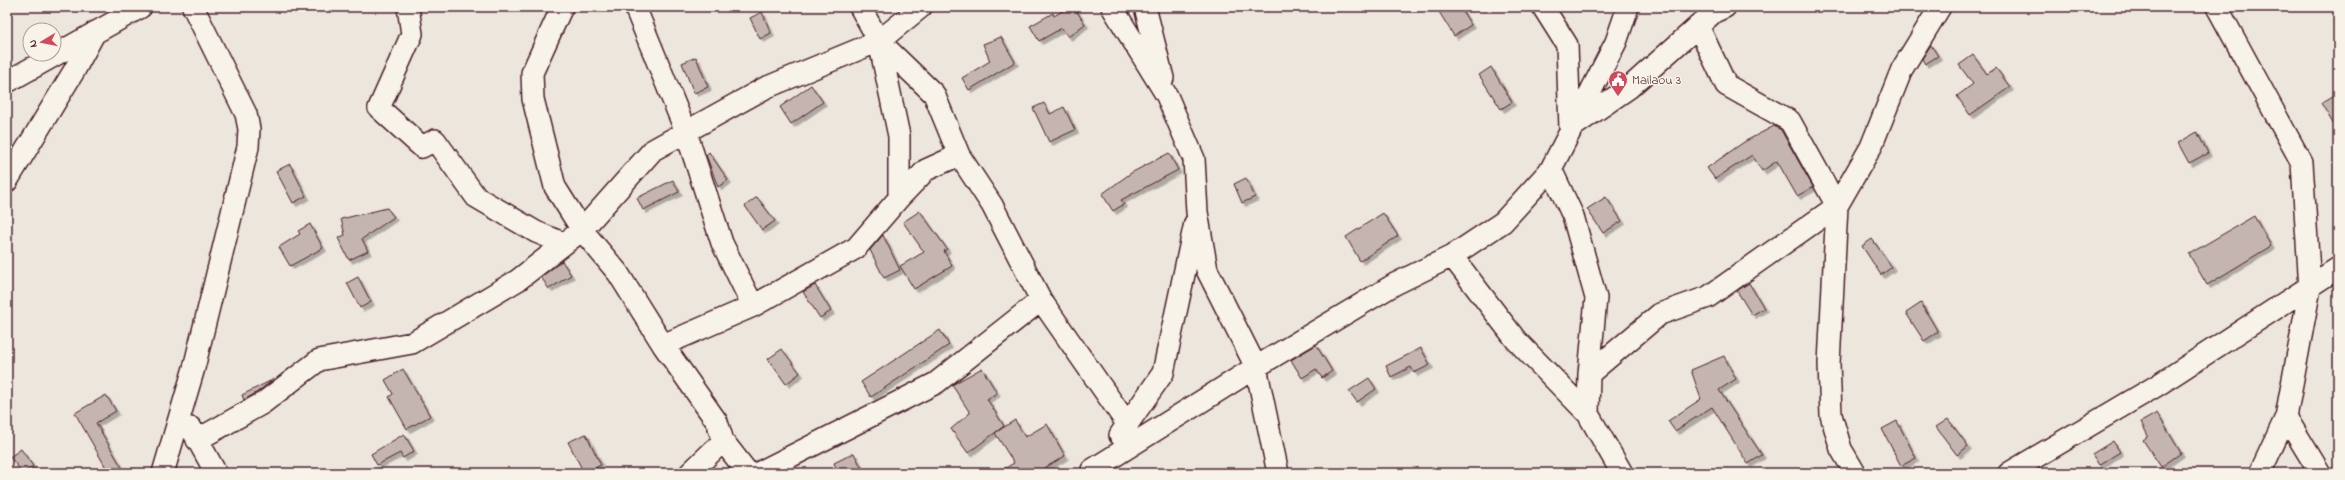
<svg xmlns="http://www.w3.org/2000/svg" width="2345" height="480" font-family="'Indie Flower',sans-serif">
	<style>
		.building { fill: #c4b5b0; stroke: #4a1f2b; filter: url(#shadow) }
		.lines { fill: none; stroke-linecap: round; stroke-linejoin: round }
		.minor-casing { stroke: #4a1f2b; stroke-width: 24 }
		.minor { stroke: #f7f3e8; stroke-width: 21 }
		.labels { text-anchor: middle; dominant-baseline: central; stroke-width: 3; stroke-linejoin: round; paint-order: stroke }
		.poi-label { font-size: 13px; fill: #4a1f2b; stroke: #f7f3e8; text-anchor: start }
	</style>
	<defs>
		<filter id="shadow"><feDropShadow dx="3.5" dy="3.5" stdDeviation="0" flood-color="#0004"/></filter>
	</defs>
	<rect width="100%" height="100%" fill="#ece6dd"/>
	<filter id="ink" filterUnits="userSpaceOnUse"><feTurbulence type="fractalNoise" baseFrequency=".025" numOctaves="2"/><feDisplacementMap in="SourceGraphic" scale="8" xChannelSelector="R" yChannelSelector="G"/><feConvolveMatrix kernelMatrix="1 2 1 2 8 2 1 2 1" color-interpolation-filters="sRGB"/></filter>
	<g filter="url(#ink)">
		<!-- building -->
		<path class="building" d="M1069,7H1074L1085,24L1068,37L1062,28L1039,41L1030,26L1053,13L1054,16Z
			M1436,7H1460L1471,25L1454,36Z
			M762,12L771,33L760,39L750,18Z
			M1001,37L1015,62L969,90L962,78L990,61L983,44Z
			M1931,45L1938,56L1925,64L1922,59Z
			M1973,55L1987,74L1996,68L2010,87L1970,115L1957,96L1973,84L1959,65Z
			M696,57L708,87L694,93L682,63Z
			M1491,67L1512,102L1501,109L1479,75Z
			M811,85L823,102L791,124L780,107Z
			M2338,93V132L2321,103Z
			M1044,103L1050,114L1064,107L1075,130L1049,142L1033,108Z
			M1774,126L1781,130L1813,187L1797,196L1777,161L1762,171L1752,155L1715,179L1707,168L1744,142Z
			M2197,132L2208,153L2189,163L2178,143Z
			M709,152L728,180L718,187L706,155Z
			M1169,153L1178,170L1121,200L1124,204L1113,211L1102,194L1131,173Z
			M290,164L306,196L293,203L276,171Z
			M1246,178L1255,197L1242,203L1234,184Z
			M673,180L679,192L643,210L637,198Z
			M757,197L775,221L762,230L745,206Z
			M1606,197L1622,221L1603,233L1587,209Z
			M387,208L394,217L362,239L368,251L349,260L338,238L345,235L341,219Z
			M920,211L947,249L944,251L952,266L914,289L900,266L924,252L903,222Z
			M1383,213L1398,236L1360,261L1346,237Z
			M2254,216L2271,246L2207,285L2189,254Z
			M310,224L323,248L290,266L279,247L300,234L298,231Z
			M883,235L900,270L884,278L870,250Z
			M1872,239L1892,267L1881,275L1862,246Z
			M562,261L571,275L549,289L541,277Z
			M358,277L371,302L360,308L347,283Z
			M1749,283L1764,308L1752,315L1737,291Z
			M815,285L831,311L820,318L803,292Z
			M1921,303L1938,332L1924,341L1906,313Z
			M940,330L949,345L871,397L861,382Z
			M1316,345L1332,371L1322,378L1316,369L1302,378L1291,360Z
			M1421,348L1430,365L1414,373L1411,367L1391,377L1386,366Z
			M782,349L800,373L786,384L768,359Z
			M1724,356L1736,379L1719,390L1762,455L1748,464L1712,407L1675,431L1668,421L1701,399L1691,370Z
			M982,368L997,393L987,399L1004,426L968,453L951,429L970,413L952,385Z
			M403,369L430,416L407,429L389,397L393,394L385,380Z
			M1369,378L1376,389L1357,402L1349,391Z
			M274,379L256,393L244,400L242,395Z
			M106,395L116,411L96,423L125,473H109L75,413Z
			M2157,413L2181,453L2161,467L2143,440L2148,436L2141,422Z
			M1948,419L1968,446L1957,455L1936,427Z
			M1015,420L1025,437L1047,424L1065,456L1036,473H997L1014,463L995,433Z
			M1897,421L1916,458L1901,466L1882,429Z
			M404,434L414,451L403,458L400,453L377,465L371,454Z
			M586,434L601,465L584,473L568,442Z
			M2113,441L2120,452L2099,465L2092,454Z
			M21,449L33,466L23,473L10,457Z
			M854,453L864,473H838L834,463Z"/>
		<g class="lines">
			<defs>
				<path id="minor" d="M408,7L412,34L379,108L422,147L435,140L476,197L536,232L563,243
					M562,7L532,73L533,99L555,187L582,230L618,273L663,345L717,422L723,441L748,473
					M635,7L686,132L722,243L753,306
					M1112,7L1167,96L1194,159L1197,212L1207,270L1256,367L1278,473
					M1145,7L1163,78
					M1543,7L1567,45L1570,128
					M2217,7L2302,163L2310,288L2286,417L2260,473
					M879,41L934,94L959,155L992,205L1041,300L1128,425
					M7,82L141,7
					M1572,127L1630,87L1714,12L1725,7
					M1551,169L1573,216L1596,298L1589,374L1588,414
					M7,181L74,71L95,32
					M899,198L926,170L959,155
					M1452,256L1516,340L1588,414L1622,473
					M663,345L753,306L856,248L899,198V136L879,41L860,7
					M1589,374L1660,314L1708,297L1837,206L1790,121L1726,85L1698,26
					M2286,417L2320,473
					M191,428L216,473
					M1120,435L1163,373L1195,223
					M197,440L263,403L319,360L412,343L518,280L582,230L653,150L765,88L879,41L921,7
					M1092,470L1256,367L1395,284L1452,256L1503,222L1551,169L1616,42L1628,7
					M163,473L194,368L248,147L249,129L246,114L193,7
					M690,473L723,441
					M758,473L936,383L1041,300
					M1855,473L1841,449L1831,415L1829,364L1837,206L1871,147L1902,69L1940,7
					M2009,473L2158,385L2338,268"/>
			</defs>
			<!-- minor casing -->
			<use href="#minor" class="minor-casing"/>
			<!-- minor -->
			<use href="#minor" class="minor"/>
		</g>
	</g>
	<!-- icons -->
	<defs>
		<symbol id="civic-pin" viewBox="-11 -11 22 30"><path d="M0 17L-7.5 6A9.5 9.5 0 1 1 7.5 6Z" fill="#d1495b" stroke="#f7f3e8"/><path d="M-.6-6.5H3V-4.5H.6V-3L4-1V1h2V6H-6V1h2V-1L-.6-3ZM-1.2 2.5V6h2.4V2.5Z" fill="#fff"/></symbol>
	</defs>
	<g fill-rule="evenodd">
		<use href="#civic-pin" x="1607" y="69" width="22" height="30"/>
	</g>
	<g class="labels">
		<!-- poi labels -->
		<g class="poi-label">
			<text x="1632" y="80">Mailaou 3</text>
		</g>
	</g>
	<!-- margin -->
	<rect width="2345" height="480" fill="none" stroke="#f7f3e8" stroke-width="24"/>
	<rect x="12" y="12" width="2321" height="456" fill="none" stroke="#4a1f2b" stroke-width="1.5" filter="url(#ink)"/>
	<!-- north arrow -->
	<g transform="translate(42 42) rotate(260)"><circle r="19" fill="#f7f3e8" stroke="#b29e9c"/>
	<path d="M0-3L7 15L0 10L-7 15Z" fill="#d1495b"/>
	<text y="-6" font-size="11" font-weight="bold" text-anchor="middle" fill="#4a1f2b">N</text>
	</g>
</svg>
